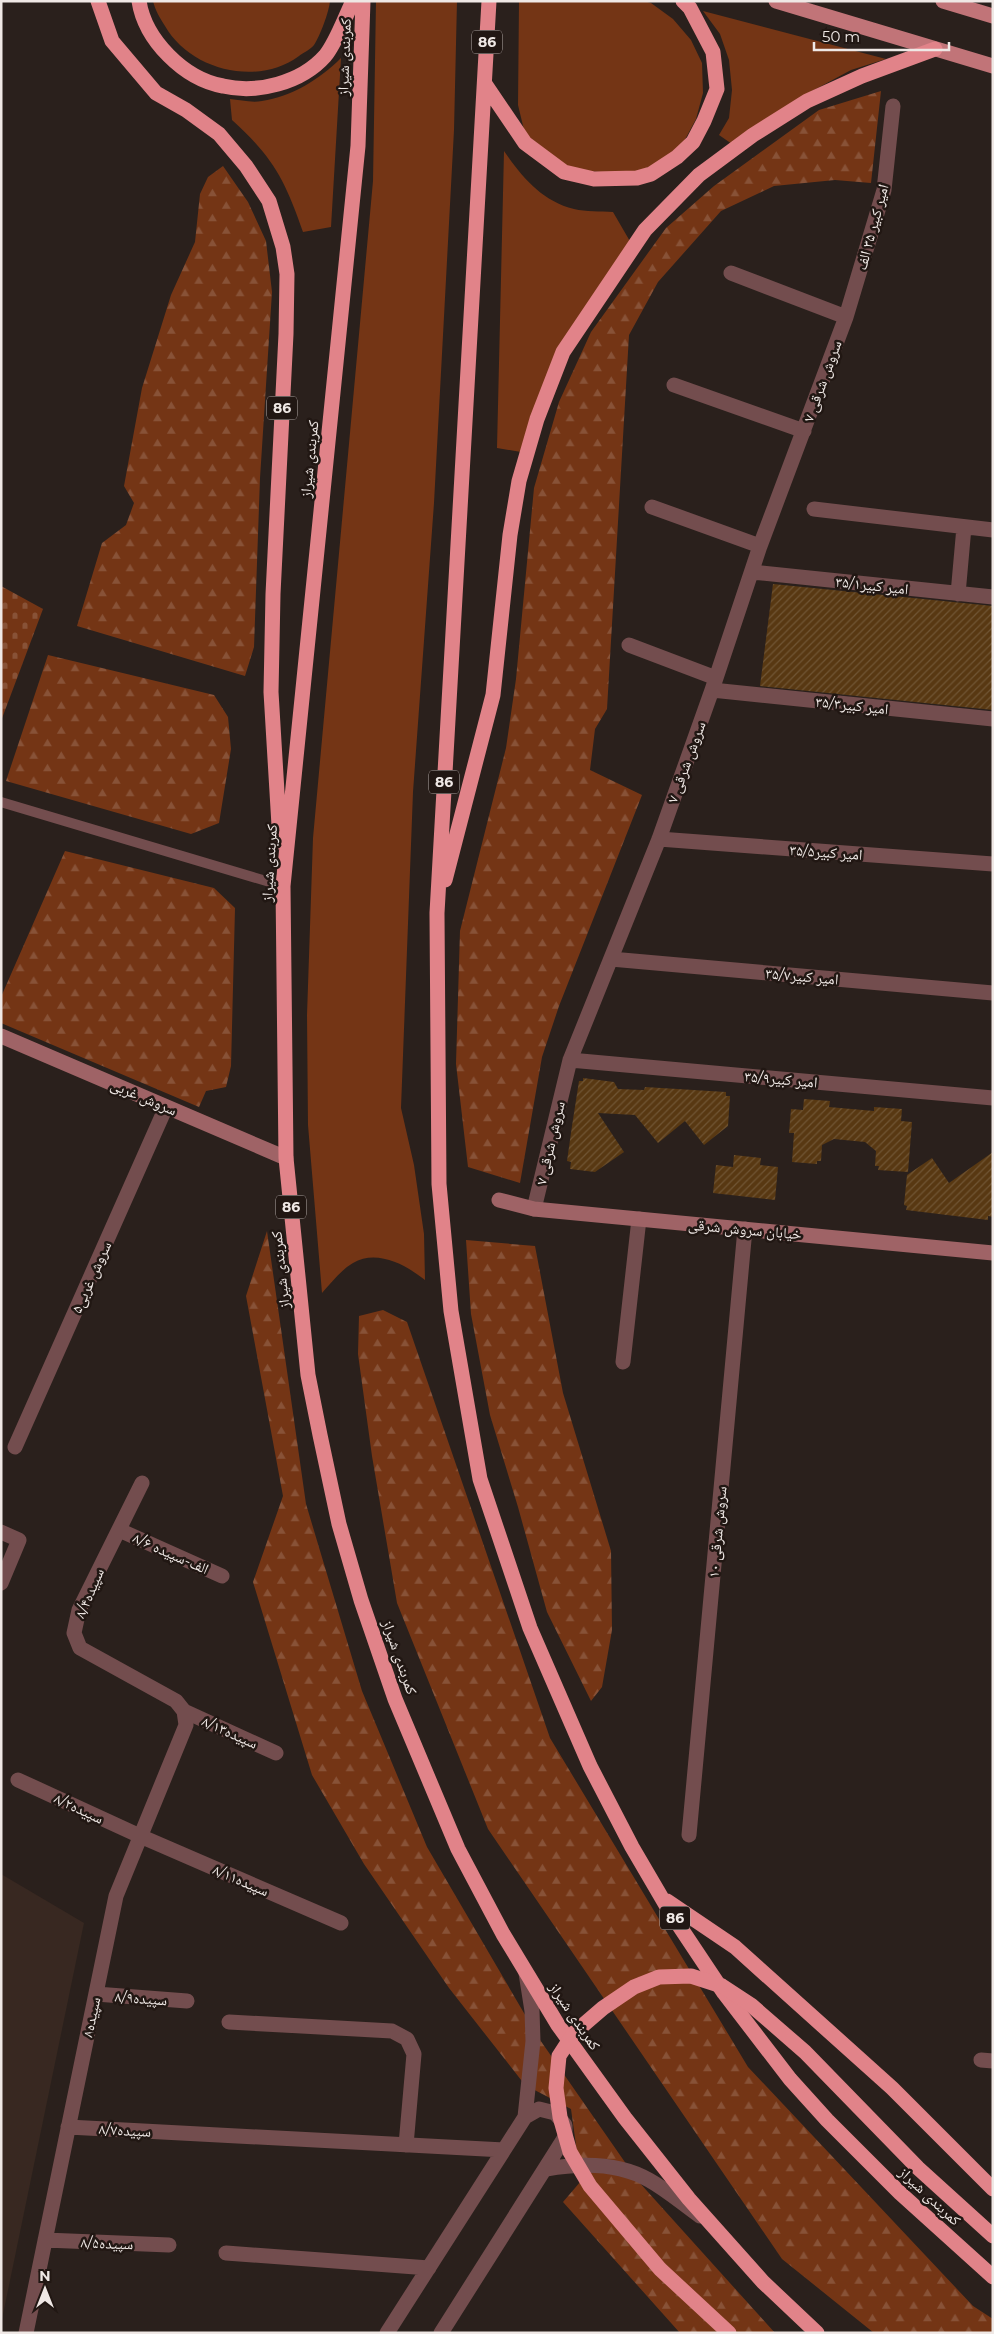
<svg xmlns="http://www.w3.org/2000/svg" width="994" height="2334" font-family="Montserrat,'Noto Naskh Arabic',sans-serif">
	<style>
		.built { fill: #382821 }
		.green { fill: #743515 }
		.forest { fill: url(#forest-firs) }
		.cemetery { fill: url(#cemetery-stones) }
		.building { fill: url(#building-hatch) }
		.lines { fill: none; stroke-linecap: round; stroke-linejoin: round }
		.lane { stroke: #734d4e; stroke-width: 10 }
		.street { stroke: #734d4e; stroke-width: 15 }
		.secondary { stroke: #9f6366; stroke-width: 15 }
		.primary { stroke: #c17478; stroke-width: 15 }
		.highway { stroke: #e18389; stroke-width: 15 }
		.highway-bridge { stroke: #e18389; stroke-width: 15 }
		.labels { text-anchor: middle; dominant-baseline: central; stroke-width: 5; stroke-linejoin: round; paint-order: stroke }
		.shield { fill: #211713; stroke: #b1a9a6; stroke-width: 1 }
		.shield-label { font-size: 14px; font-weight: bold; fill: #efe8e5 }
		.street-label { font-size: 15px; fill: #efe8e5; stroke: #211713 }
	</style>
	<defs>
		<pattern id="forest-firs" width="22" height="20" patternUnits="userSpaceOnUse" patternTransform="scale(1.25)"><rect width="22" height="20" fill="#743515"/><path d="M5 1l3.5 6h-7zM16 11l3.5 6h-7z" fill="#885237"/></pattern>
		<pattern id="cemetery-stones" width="16" height="16" patternUnits="userSpaceOnUse" patternTransform="scale(1.25)"><rect width="16" height="16" fill="#743515"/><path d="M2 7V4a2 2 0 0 1 4 0v3zM10 15v-3a2 2 0 0 1 4 0v3z" fill="#885237"/></pattern>
		<pattern id="building-hatch" width="6" height="6" patternUnits="userSpaceOnUse" patternTransform="scale(1.25)"><rect width="6" height="6" fill="#583812"/><path d="M-1 1l2-2M0 6l6-6M5 7l2-2" fill="none" stroke="#705534"/></pattern>
	</defs>
	<rect width="100%" height="100%" fill="#2a201c"/>
	<!-- built -->
	<path class="built" d="M1,1874L84,1923L1,2324Z"/>
	<!-- green -->
	<path class="green" d="M153,1H330C329,12 320,36 314,45C311,49 303,53 299,56C257,87 190,70 165,26C160,18 155,10 153,1Z
		M376,1H457L454,130L434,503L413,792L401,1108L414,1165L424,1234L425,1280C406,1265 377,1249 353,1263C341,1270 331,1283 322,1293L308,1125L307,1015L313,838L373,181Z
		M519,1H644L651,3L673,19L691,40L702,63L703,93L696,119L681,147L656,164L631,174L572,170L525,134L518,105Z
		M703,11L886,59L851,70L801,97L732,144L719,135L729,118L732,90L729,60L720,34Z
		M341,58L331,227L303,232C285,180 273,157 232,120L230,99C240,100 252,103 262,101C291,97 320,79 341,58Z
		M504,151C522,177 542,201 574,209C586,212 600,211 613,212L631,243L595,292L521,452L497,448Z"/>
	<!-- forest -->
	<path class="forest" d="M881,91L871,183L835,180L774,186L721,211L658,282L629,335L607,709L595,729L590,770L642,795L559,1006L542,1057L520,1183L468,1167L456,1064L460,931L506,748L516,679L534,488L559,402L591,332L666,228L714,186L819,110Z
		M223,166L248,202L266,241L272,292L260,478L254,647L245,676L77,626L102,543L126,525L134,503L124,486L142,388L171,295L195,242L200,194L208,177Z
		M48,655L214,695L228,717L231,749L219,823L191,834L6,781Z
		M65,851L214,888L235,908L231,1066L226,1087L206,1091L199,1107L1,1023V997Z
		M267,1231L306,1504L362,1691L427,1847L538,2037L638,2181L775,2333H680L563,2202L581,2181L571,2109L525,2085L449,1988L364,1864L312,1775L253,1582L283,1496L246,1296Z
		M466,1240L535,1246L563,1393L611,1551L612,1630L602,1687L591,1701L547,1612L518,1507L490,1415L471,1314Z
		M383,1310L407,1322L550,1738L748,2067L973,2306L993,2319V2333H874L782,2259L488,1829L397,1603L372,1456L358,1354L359,1316Z"/>
	<!-- cemetery -->
	<path class="cemetery" d="M1,586L43,609L1,721Z"/>
	<!-- building -->
	<path class="building" d="M773,584L993,606V710L760,686Z
		M583,1078L614,1082L618,1089L644,1090L645,1087L726,1092V1096H730L728,1126L704,1145L685,1121L658,1143L635,1115L598,1113L624,1152L595,1172L570,1169L571,1162L567,1161L572,1126L579,1081H583Z
		M804,1099L830,1101L829,1107L874,1111V1107L902,1109L901,1121L912,1122L908,1172L878,1170L879,1166H875L876,1151L865,1142L834,1139L822,1145L821,1161H817V1164L792,1162L794,1133H789L791,1109L803,1110Z
		M993,1152V1217L988,1216V1220L906,1210L907,1206L904,1205L907,1175L932,1158L949,1183Z
		M734,1155L761,1158L760,1165L778,1167L775,1200L713,1193L716,1165L733,1167Z"/>
	<g class="lines">
		<!-- lane -->
		<path class="lane" d="M1,802L283,886"/>
		<!-- street -->
		<path class="street" d="M731,273L846,317
			M674,385L804,431
			M652,507L760,546
			M814,509L993,530
			M752,572L993,597
			M958,594L964,527
			M629,645L716,678
			M712,690L993,719
			M659,839L993,864
			M611,959L993,993
			M570,1060L993,1098
			M534,1209L570,1060L659,839L712,690L760,546L846,317L884,190L893,106
			M623,1362L639,1219
			M15,1447L166,1107
			M142,1483L79,1610L74,1633L80,1648L176,1701L184,1711L276,1753
			M119,1530L222,1576
			M1,1532L19,1540L1,1583
			M18,1780L140,1836L341,1923
			M689,1835L745,1229
			M96,1994L187,2001
			M229,2022L392,2031L407,2039L414,2054L406,2145
			M981,2060L993,2061
			M68,2127L504,2150
			M546,2169C580,2163 618,2162 649,2180C667,2190 683,2204 700,2216
			M45,2240L169,2245
			M226,2253L429,2268
			M26,2333L116,1896L186,1725L184,1711
			M387,2333L525,2117L533,2041L532,2011L526,1973
			M441,2333L565,2137V2125L555,2113L539,2109L525,2117"/>
		<!-- secondary -->
		<path class="secondary" d="M1,1036L286,1158
			M499,1200L534,1209L993,1253"/>
		<!-- primary -->
		<path class="primary" d="M776,1L993,66
			M943,1L993,16"/>
		<!-- highway -->
		<path class="highway" d="M98,1L112,41L156,93L186,110L219,134L246,166L269,201L283,247L287,274L286,334L273,594L271,692L280,842
			M139,1C145,40 184,79 223,86C257,94 301,83 325,56C336,43 345,17 353,1
			M363,1L358,146L283,886L286,1158L308,1375L320,1435L339,1524L361,1600L395,1699L458,1849L503,1934L558,2025L625,2118L689,2199L763,2282L817,2333
			M489,1L437,913L439,1184L451,1311L480,1479L530,1628L590,1766L632,1847L670,1912L724,1993L790,2079L827,2120L900,2193L993,2277
			M485,84L525,143L564,172L594,179L637,178L651,174L677,157L693,142L704,121L717,89L713,52L690,8L683,1
			M445,880L493,695L510,535L519,481L537,419L563,352L645,230L699,175L753,135L807,101L862,76L935,49
			M667,1901L735,1947L892,2088L993,2189"/>
		<!-- highway-bridge -->
		<path class="highway-bridge" d="M729,2333L660,2269L590,2186L570,2152L560,2117L556,2088L559,2056L574,2033L603,2008L634,1987L659,1977L691,1976L722,1986L751,2005L805,2052L918,2168L993,2236"/>
	</g>
	<g class="labels">
		<!-- shield labels -->
		<g class="shield">
			<rect x="472" y="30.5" width="30" height="23" rx="4"/>
			<rect x="267" y="396.5" width="30" height="23" rx="4"/>
			<rect x="429" y="770.5" width="30" height="23" rx="4"/>
			<rect x="276" y="1195.5" width="30" height="23" rx="4"/>
			<rect x="660" y="1906.5" width="30" height="23" rx="4"/>
		</g>
		<g class="shield-label">
			<text x="487" y="42">86</text>
			<text x="282" y="408">86</text>
			<text x="444" y="782">86</text>
			<text x="291" y="1207">86</text>
			<text x="675" y="1918">86</text>
		</g>
		<!-- street labels -->
		<g class="street-label">
			<text transform="translate(344 57) rotate(-88)">کمربندی شیراز</text>
			<text transform="translate(872 227) rotate(-75)">امیر کبیر ۳۵ الف</text>
			<text transform="translate(822 381) rotate(-70)">سروش شرقی ۷</text>
			<text transform="translate(309 459) rotate(-84)">کمربندی شیراز</text>
			<text transform="translate(872 585) rotate(6)">امیر کبیر۳۵/۱</text>
			<text transform="translate(852 705) rotate(6)">امیر کبیر۳۵/۳</text>
			<text transform="translate(686 762) rotate(-70)">سروش شرقی ۷</text>
			<text transform="translate(826 852) rotate(4)">امیر کبیر۳۵/۵</text>
			<text transform="translate(269 863) rotate(-86)">کمربندی شیراز</text>
			<text transform="translate(802 976) rotate(5)">امیر کبیر۳۵/۷</text>
			<text transform="translate(781 1079) rotate(5)">امیر کبیر۳۵/۹</text>
			<text transform="translate(144 1097) rotate(23)">سروش غربی</text>
			<text transform="translate(550 1143) rotate(-77)">سروش شرقی ۷</text>
			<text transform="translate(745 1229) rotate(5)">خیابان سروش شرقی</text>
			<text transform="translate(280 1270) rotate(-96)">کمربندی شیراز</text>
			<text transform="translate(91 1277) rotate(-66)">سروش غربی۵</text>
			<text transform="translate(717 1532) rotate(-85)">سروش شرقی ۱۰</text>
			<text transform="translate(171 1553) rotate(24)">۸/۶ الف-سپیده</text>
			<text transform="translate(89 1593) rotate(-67)">سپیده۸/۴</text>
			<text transform="translate(400 1657) rotate(71)">کمربندی شیراز</text>
			<text transform="translate(230 1732) rotate(24)">سپیده۸/۱۳</text>
			<text transform="translate(79 1808) rotate(25)">سپیده۸/۲</text>
			<text transform="translate(241 1880) rotate(23)">سپیده۸/۱۱</text>
			<text transform="translate(141 1998) rotate(4)">سپیده۸/۹</text>
			<text transform="translate(575 2016) rotate(56)">کمربندی شیراز</text>
			<text transform="translate(91 2017) rotate(-78)">سپیده۸</text>
			<text transform="translate(125 2130) rotate(3)">سپیده۸/۷</text>
			<text transform="translate(930 2196) rotate(43)">کمربندی شیراز</text>
			<text transform="translate(107 2243) rotate(2)">سپیده۸/۵</text>
		</g>
	</g>
	<!-- border -->
	<rect width="994" height="2334" fill="none" stroke="#efe8e5" stroke-width="5"/>
	<!-- north arrow -->
	<g transform="translate(45 2289)" stroke="#211713" stroke-width="4" paint-order="stroke">
	<path d="M0-4L9 19L0 12L-9 19Z" fill="#efe8e5"/>
	<text y="-8" font-size="14" font-weight="bold" text-anchor="middle" fill="#efe8e5">N</text>
	</g>
	<!-- scale -->
	<path d="M814 42v8h135v-8" fill="none" stroke="#efe8e5" stroke-width="2.5"/>
	<text x="822" y="42" font-size="15" fill="#efe8e5" stroke="#211713" stroke-width="4" paint-order="stroke">50 m</text>
</svg>
